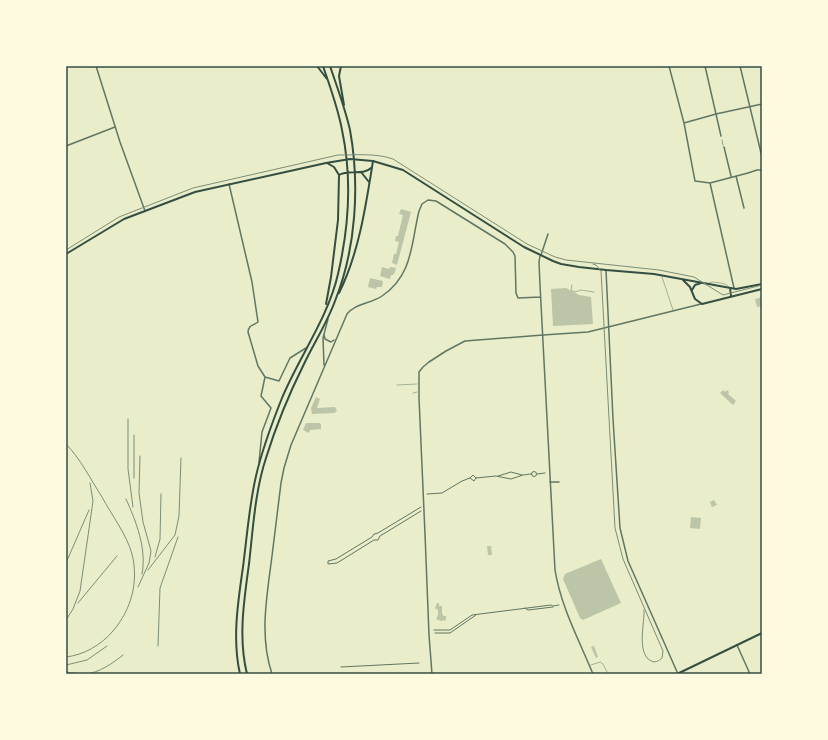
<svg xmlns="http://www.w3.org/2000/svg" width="828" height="740" font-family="'IBM Plex Serif',serif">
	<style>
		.building { fill: #bcc5a7 }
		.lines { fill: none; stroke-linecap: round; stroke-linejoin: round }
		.path { stroke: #344e41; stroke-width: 0.5 }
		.service { stroke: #617663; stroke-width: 0.5 }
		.pedestrian { stroke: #617663; stroke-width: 1 }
		.minor { stroke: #617663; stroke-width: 1.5 }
		.tertiary { stroke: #617663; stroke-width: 1.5 }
		.secondary { stroke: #344e41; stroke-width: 2 }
		.primary { stroke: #344e41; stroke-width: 2 }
		.tram { stroke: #7c8e77; stroke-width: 1 }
		.rail { stroke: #7c8e77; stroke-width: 1 }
		.neatline { fill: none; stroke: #344e41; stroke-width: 1.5 }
	</style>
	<rect width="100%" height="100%" fill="#e9edc9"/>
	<!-- building -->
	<path class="building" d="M401,209L411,212L397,265L392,263L394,254H396L399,242L395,241L396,236H398L403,215L399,214Z
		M382,267L389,269L390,267L396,268L395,272L393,275H391L390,279L380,276Z
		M370,278L383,281L382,287H377L376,289L368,287Z
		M566,288L579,295L591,297L593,324L553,326L551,289Z
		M762,297V302H761L762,306L757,307L755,299Z
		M723,390L725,392L727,390L729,392L728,394L736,401L733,405L720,393Z
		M316,397L320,399L317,408L335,407L337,411L334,413L312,414L311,408Z
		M306,423H319L321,424V429L310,430L309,433L303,430Z
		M714,500L717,505L712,507L710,502Z
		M691,517L701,518L700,529L690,528Z
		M487,546H491L492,555H488Z
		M601,559L621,603L583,620L580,618L563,579L565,574Z
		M437,603H439V606H442V614H443V616H446V620L441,621L436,619L438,615V610L435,608Z
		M594,646L598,657L596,658L591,647Z"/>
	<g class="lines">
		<!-- path -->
		<path class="path" d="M722,140L723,145"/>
		<!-- service -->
		<path class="service" d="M662,277L673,310
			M709,283L712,282C717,283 725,282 729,287
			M572,285L571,290L575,292L581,290L594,292
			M397,385L417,384
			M413,393L417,392
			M591,665L600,662L603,664L608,674"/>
		<!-- pedestrian -->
		<path class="pedestrian" d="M531.5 474a2.5 2.5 0 1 1 5 0a2.5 2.5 0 1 1-5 0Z
			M537,474L545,473
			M498,476L511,472L522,475
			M476,478L474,481L470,478L473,475L476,478L496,476L511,479L523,475L531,474
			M427,494L442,493L462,481L470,478
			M421,511L380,536L378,540H374L337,563L328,564V561L336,559L372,537L374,534L378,533L421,507
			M525,608L528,610L553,607
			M434,630H450L472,615L551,605L553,606L559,605
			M435,633H450L476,615
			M341,667L419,663"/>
		<!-- minor -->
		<path class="minor" d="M96,66L120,142L145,211
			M669,66L684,123L695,181L710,183L748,173L757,170H762
			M705,66L721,136
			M740,66L762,157
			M684,123L716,114L762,104
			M66,146L115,127
			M724,147L731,176
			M736,176L744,208
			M710,183L734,288
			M229,184L252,282L258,322C253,326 249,324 248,332L258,366L265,377
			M541,255L548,234
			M543,335L588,332L701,304
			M259,462L262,432L271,408L261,396L265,377L279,381L290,358L306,348
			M550,482H559"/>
		<!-- tertiary -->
		<path class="tertiary" d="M540,256L539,262L540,285L555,570C561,607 579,640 593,674
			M606,270L613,419L620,528L628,561L678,674
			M324,335L325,339L331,342L334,340
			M324,365L323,338L328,319
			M737,645L750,674
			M272,674C259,635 267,596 272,556C275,532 278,507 281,483L284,468L291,445L347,314C356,303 370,304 382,296C413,275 411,244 419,211L422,204L428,200L436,201L505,244L513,252L515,256L516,293L518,298L540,297
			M432,674L429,635L425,534L419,398V372L423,367L429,362L446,351L465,341L543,335"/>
		<!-- secondary -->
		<path class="secondary" d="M373,161L403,170L524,247L553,261L561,264L579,267L606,270L654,274L736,289L762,284
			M683,280L690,287L695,299L702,304L762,289
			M730,288L731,296
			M692,290L695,285L701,283
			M677,674L762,633"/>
		<!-- primary -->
		<path class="primary" d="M317,66L327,79
			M341,66L339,76L344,105
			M361,172L369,182
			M339,175C348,169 363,176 371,168
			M66,254L124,219L195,192L326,163L350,159L373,161C366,205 359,253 339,293
			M326,304L331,277L338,220L339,175L334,167L327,163
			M240,674C232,639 238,602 243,567C247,537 249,506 256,476C262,450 272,423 282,398C299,357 328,318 338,274C349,227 352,177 342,130C338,108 330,87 323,66
			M247,674C238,638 244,600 249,564C253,529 255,491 266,458C276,426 289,394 304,364C314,343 327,323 335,301C356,249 360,185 350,130C345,108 337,87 330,66"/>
		<!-- tram -->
		<path class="tram" d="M66,250L119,217L193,188L338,155C356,155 376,153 393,159L527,244L555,257L566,260L659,270L694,277L723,295L762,285
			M593,264L596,265L601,271L615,528L623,559L663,651L662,658C659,661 655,663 651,661C636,653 645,622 644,610"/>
		<!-- rail -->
		<path class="rail" d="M128,419V469L133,507
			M66,444C80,458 91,480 102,497C111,514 127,535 132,554C139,582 131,610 113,631C101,645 84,655 66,657
			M134,478V435
			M126,499C136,521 147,549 142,574
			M155,557L160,539L161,494
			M66,563L89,510
			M148,570L175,535L179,516L181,458
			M138,587L149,563L151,551L143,522L139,493L140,456
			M78,603L117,556
			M66,620L73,609L80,591L91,515L93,501L90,483
			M158,646L160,588L178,537
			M66,665L87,660L107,646
			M66,672C72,673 79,674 85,674C99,673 113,663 123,655"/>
	</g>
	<!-- border -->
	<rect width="828" height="740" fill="none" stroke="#fefae0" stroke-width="134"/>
	<rect x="67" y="67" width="694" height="606" class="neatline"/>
</svg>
